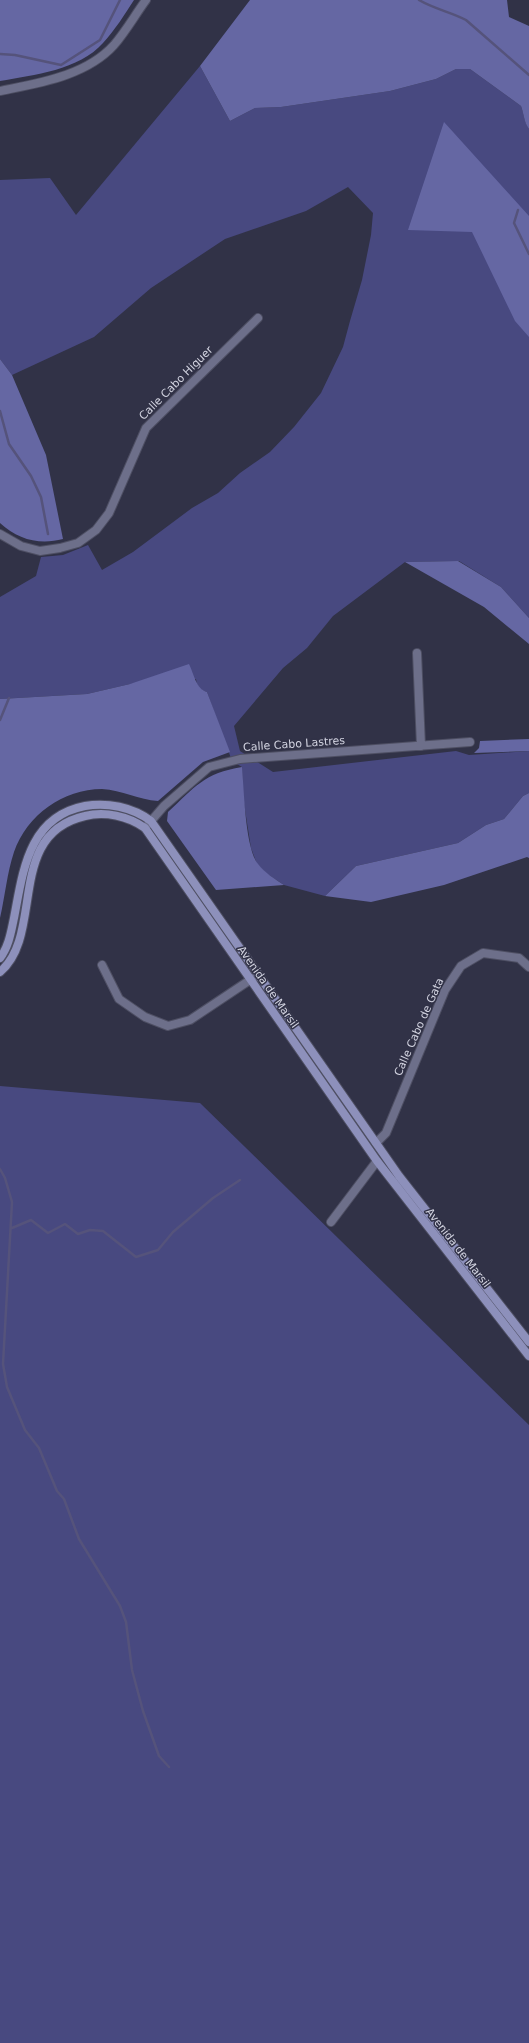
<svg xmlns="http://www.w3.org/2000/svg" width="529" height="2043" font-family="'DejaVu Sans',sans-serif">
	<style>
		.green { fill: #484980 }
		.forest { fill: #6567a3 }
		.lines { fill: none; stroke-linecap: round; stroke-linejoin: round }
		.stream { stroke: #55537b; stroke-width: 2.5 }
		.street-casing { stroke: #4e4f63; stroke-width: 10 }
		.secondary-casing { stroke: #4e4f63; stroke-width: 10 }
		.street { stroke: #6d6f8a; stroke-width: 8 }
		.secondary { stroke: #8d90bb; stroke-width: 8 }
		.labels { text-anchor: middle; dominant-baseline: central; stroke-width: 3; stroke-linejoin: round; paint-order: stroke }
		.street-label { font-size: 11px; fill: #d2d3e0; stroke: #313247 }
	</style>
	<rect width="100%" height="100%" fill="#313247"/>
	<!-- green -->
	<path class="green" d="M200,66L230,121L255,108L281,107L390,91L436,79L456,69H470L521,106C524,114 524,122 529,129V618L501,587L459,561L405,562L333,616L307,648L283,668L234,726L240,751L273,772L456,751L469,755L529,751V793L523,796L504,819L486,825L458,843L356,866L325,896L284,885L266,873L257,864L251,848L243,797L242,767L232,761L207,692C200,690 197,687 196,679L130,684L87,694L0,699V597L36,576L41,557L63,555L88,545L102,570L133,552L192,508L218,493L240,473L270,452L294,427L321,393L343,347L350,321L362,280L371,235L373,213L348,187L306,211L225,239L151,288L94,337L12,375L0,359V180L50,178L76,215Z
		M0,1086L200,1103L529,1425V2043H0Z"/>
	<!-- forest -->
	<path class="forest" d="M0,0H134C125,14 115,30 103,43C79,70 34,75 0,81Z
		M250,0H507L509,17L529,26V129C524,123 524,114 521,106L470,69H456L436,79L390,91L281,107L255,108L230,121L200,66Z
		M444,122L529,216V337L515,321L472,232L408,230Z
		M0,359L12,375L46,455L63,539C40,545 18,540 0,523Z
		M458,561L501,587L529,618V644L484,607L405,562Z
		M189,664C194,674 196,689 207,692L230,752L203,762L158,801C139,800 122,790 102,789C63,789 27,815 14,852C7,873 5,896 0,918V699L87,694L130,684Z
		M529,739V751L474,753L479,748L480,741Z
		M242,767C244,788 245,848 258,864C265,873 275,879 284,885L216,890L167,821L168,812C195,787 204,773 242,767Z
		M529,793V858L527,857L444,885L371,902L325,896L356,866L458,843L486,825L504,819L523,796Z"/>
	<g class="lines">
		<!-- stream -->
		<path class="stream" d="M419,0C434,9 451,12 466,20L529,75
			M0,54L15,55L61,65L100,40L120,0
			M518,210L514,223L529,254
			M0,411L9,444L31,476L41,497L48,534
			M0,720L9,698
			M0,1169L5,1178L12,1202L3,1364L7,1387L25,1430L39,1448L57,1491L64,1499L79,1539L120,1606L126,1622L132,1670L143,1711L159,1756L169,1767
			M12,1228L31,1220L48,1233L65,1224L78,1234L90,1230L103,1231L136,1257L158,1250L173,1232L213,1198L240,1180"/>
		<defs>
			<path id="street" d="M0,91C39,83 86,76 114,45C126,31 135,15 146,0
				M0,534L21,546L40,551L60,548L78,543L96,530L109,513L146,428L258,318
				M417,653L421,746
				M145,828L164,806L209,767L240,759L470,742
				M102,965L119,999L145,1017L168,1026L190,1020L256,976
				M376,1143L386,1133L445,990L461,966L483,953L519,958L529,967
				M331,1222L377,1161"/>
			<path id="secondary" d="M0,958C9,946 11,932 14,918C23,872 28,817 85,806C107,802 132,807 151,821L399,1176L529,1342
				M0,972C45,934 5,834 85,816C105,811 128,816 145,828L377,1161L529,1356"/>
		</defs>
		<!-- street casing -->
		<use href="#street" class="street-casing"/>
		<!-- secondary casing -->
		<use href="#secondary" class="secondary-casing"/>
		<!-- street -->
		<use href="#street" class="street"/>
		<!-- secondary -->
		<use href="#secondary" class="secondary"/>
	</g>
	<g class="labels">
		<!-- street labels -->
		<g class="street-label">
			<text transform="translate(176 383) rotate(-45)">Calle Cabo Higuer</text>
			<text transform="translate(294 744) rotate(-4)">Calle Cabo Lastres</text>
			<text transform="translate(268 987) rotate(55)">Avenida de Marsil</text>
			<text transform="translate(419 1027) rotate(-66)">Calle Cabo de Gata</text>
			<text transform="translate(458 1248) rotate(52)">Avenida de Marsil</text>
		</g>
	</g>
</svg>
